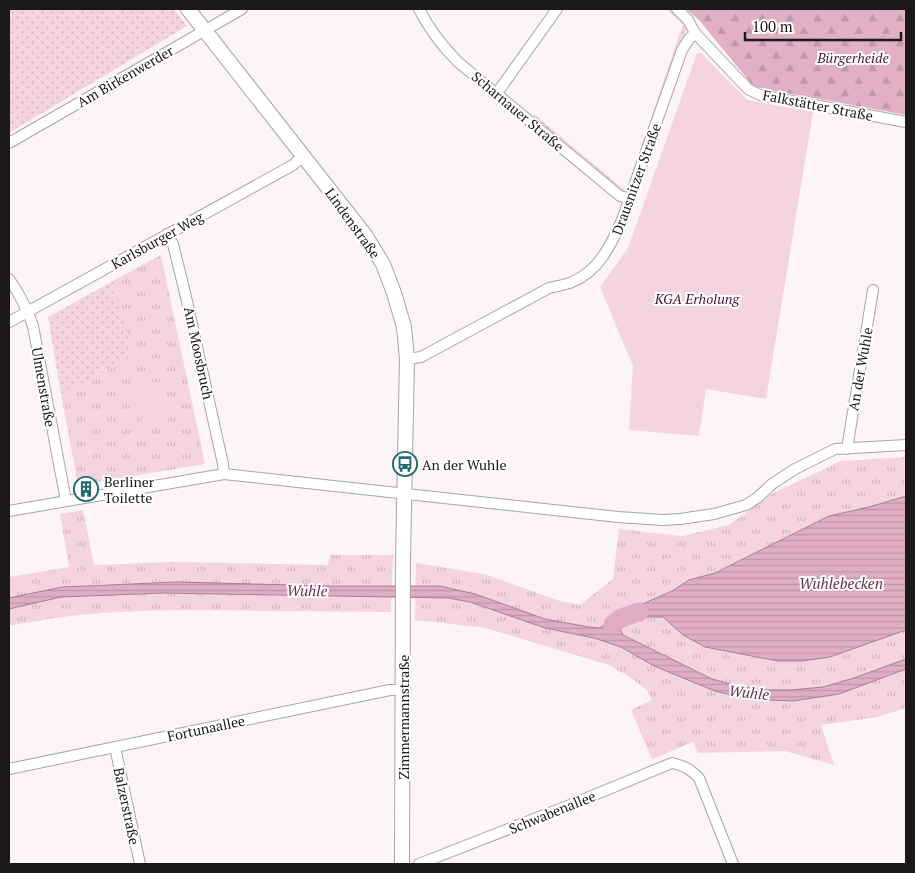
<svg xmlns="http://www.w3.org/2000/svg" width="915" height="873" font-family="'PT Serif',serif">
	<style>
		.grass { fill: url(#grass-dots) }
		.forest { fill: url(#forest-firs) }
		.park { fill: url(#park-tufts) }
		.garden { fill: #f5d4e1 }
		.water { fill: url(#water-rules); stroke: #a58190 }
		.lines { fill: none; stroke-linecap: round; stroke-linejoin: round }
		.river { stroke: #e0aec3; stroke-width: 19 }
		.street-casing { stroke: #aba4a6; stroke-width: 12 }
		.secondary-casing { stroke: #aba4a6; stroke-width: 16 }
		.street { stroke: #fff; stroke-width: 10 }
		.secondary { stroke: #fff; stroke-width: 14 }
		.labels { text-anchor: middle; dominant-baseline: central; stroke-width: 4; stroke-linejoin: round; paint-order: stroke }
		.park-label { font-size: 14px; font-style: italic; fill: #4f1533; stroke: #fff }
		.street-label { font-size: 14px; fill: #1a1819; stroke: #fff }
		.poi-label { font-size: 14px; fill: #1a1819; stroke: #fff; text-anchor: start }
		.water-label { font-size: 15px; font-style: italic; fill: #6a2e4b; stroke: #fff }
	</style>
	<defs>
		<pattern id="grass-dots" width="8" height="8" patternUnits="userSpaceOnUse" patternTransform="scale(1.25)"><rect width="8" height="8" fill="#f5d4e1"/><path d="M2 2h.1M6 6h.1" fill="none" stroke="#d1b5c0" stroke-width="1.8" stroke-linecap="round"/></pattern>
		<pattern id="forest-firs" width="22" height="20" patternUnits="userSpaceOnUse" patternTransform="scale(1.25)"><rect width="22" height="20" fill="#e2b0c5"/><path d="M5 1l3.5 6h-7zM16 11l3.5 6h-7z" fill="#c197a9"/></pattern>
		<pattern id="park-tufts" width="24" height="20" patternUnits="userSpaceOnUse" patternTransform="scale(1.25)"><rect width="24" height="20" fill="#f5d4e1"/><path d="M3 7l-1-3M5 7V3M7 7l1-3M15 17l-1-3M17 17v-4M19 17l1-3" fill="none" stroke="#d1b5c0"/></pattern>
		<pattern id="water-rules" width="6" height="5" patternUnits="userSpaceOnUse" patternTransform="scale(1.25)"><rect width="6" height="5" fill="#e0aec3"/><path d="M0 2.5h6" fill="none" stroke="#c095a7"/></pattern>
	</defs>
	<rect width="100%" height="100%" fill="#fcf4f7"/>
	<!-- grass -->
	<path class="grass" d="M9,9H174L187,26L9,133Z
		M666,9H674L687,25L686,30L628,189L623,191L620,190L533,119L534,114L622,188L627,189L683,24Z
		M113,281L134,357L61,394L48,317Z"/>
	<!-- forest -->
	<path class="forest" d="M686,9H906V115L754,87L699,20Z"/>
	<!-- park -->
	<path class="park" d="M161,255L205,464L78,485L61,394L133,357L113,281Z
		M906,457V496L869,507L771,546L715,573L689,580L672,591L638,606L643,617L663,616L683,635L705,647L778,661L830,657L906,630V659L854,678L823,687L790,690H761L734,685L712,679L623,635L620,629L624,622L637,618L635,608L618,614L600,628C582,627 560,624 543,618C501,605 461,583 416,586V597L448,598L470,602L545,628L594,638L621,647L654,666L713,690L839,694L906,669V708L877,717L821,725L834,765L785,751L698,753L693,742L652,759L631,710L652,700L647,690L628,676L609,665L485,628L427,621H415L416,563L477,573L490,576L560,601L580,605L613,579L619,529L682,536L729,525L773,493L841,461Z
		M83,510L94,565L173,562L328,565L330,555H393L391,612C350,612 308,611 266,611C180,609 94,608 9,626V609L61,597L163,593L391,597V586C341,586 290,585 239,584C162,582 84,580 9,598V577L69,567L60,514Z"/>
	<!-- garden -->
	<path class="garden" d="M697,53H701L747,100L813,112L766,399L706,389L699,436L629,430L633,366L600,287L628,248Z
		M162,381L168,419L142,423L136,385Z"/>
	<!-- water -->
	<path class="water" d="M906,496V630L830,657L802,661H778L705,647L683,635L663,617H641L638,606L672,591L689,580L715,573L829,516L869,507Z
		M176,582L331,586H440L475,594L545,619L589,627L600,628L618,614L635,608L637,618L624,622L620,629L623,635L712,679L734,685L761,690H790L823,687L854,678L906,659V669L839,694L793,701L747,699L715,691L654,666L621,647L594,638L545,628L470,602L448,598L163,593L61,597L9,609V598L62,587Z"/>
	<g class="lines">
		<!-- river -->
		<path class="river" d="M613,624L621,618L639,612"/>
		<defs>
			<path id="street" d="M419,9C429,29 442,46 458,62L620,196L630,199
				M677,9L688,20L695,33L748,89L760,95L906,122
				M497,93L557,9
				M9,143L242,9
				M167,234L173,244L186,297L223,464L224,474
				M9,279C19,293 27,309 33,326L66,501
				M9,322L293,165L303,156
				M407,359L421,357L549,288C557,286 565,285 572,282C599,271 611,245 622,220L682,50L689,39L695,33
				M847,449L873,290
				M9,511L224,474L618,517L663,520L680,519L714,514L746,505L757,498L772,484L795,469L835,449L906,445
				M115,747L140,864
				M9,769L390,690H403
				M419,864L570,805L672,763C685,766 690,769 699,778L733,864"/>
			<path id="secondary" d="M188,9L365,235L383,264L394,293L404,327L407,359L403,559L402,864"/>
		</defs>
		<!-- street casing -->
		<use href="#street" class="street-casing"/>
		<!-- secondary casing -->
		<use href="#secondary" class="secondary-casing"/>
		<!-- street -->
		<use href="#street" class="street"/>
		<!-- secondary -->
		<use href="#secondary" class="secondary"/>
	</g>
	<!-- icons -->
	<defs>
		<symbol id="bus-ring" viewBox="-11 -11 22 22"><circle r="9.5" fill="#fff" stroke="#206b71" stroke-width="1.5"/><path d="M-5-6H5V4H4V6H2V4H-2V6H-4V4H-5ZM-3.5-4V0h7V-4ZM-3.5 1.2v1.5H-2V1.2ZM2 1.2v1.5H3.5V1.2Z" fill="#206b71"/></symbol>
		<symbol id="building-ring" viewBox="-11 -11 22 22"><circle r="9.5" fill="#fff" stroke="#206b71" stroke-width="1.5"/><path d="M-4-6H4V6H1V3H-1V6H-4ZM-2.5-4.3h1.7v1.8h-1.7ZM.8-4.3h1.7v1.8H.8ZM-2.5-1h1.7V.8h-1.7ZM.8-1h1.7V.8H.8Z" fill="#206b71"/></symbol>
	</defs>
	<g fill-rule="evenodd">
		<use href="#bus-ring" x="391" y="450" width="28" height="28"/>
		<use href="#building-ring" x="72" y="475" width="28" height="28"/>
	</g>
	<g class="labels">
		<!-- park labels -->
		<g class="park-label">
			<text x="853" y="57">Bürgerheide</text>
			<text x="697" y="298">KGA Erholung</text>
		</g>
		<!-- street labels -->
		<g class="street-label">
			<text transform="translate(125 76) rotate(-30)">Am Birkenwerder</text>
			<text transform="translate(818 105) rotate(11)">Falkstätter Straße</text>
			<text transform="translate(518 111) rotate(40)">Scharnauer Straße</text>
			<text transform="translate(636 179) rotate(-70)">Drausnitzer Straße</text>
			<text transform="translate(353 223) rotate(54)">Lindenstraße</text>
			<text transform="translate(157 240) rotate(-29)">Karlsburger Weg</text>
			<text transform="translate(199 353) rotate(78)">Am Moosbruch</text>
			<text transform="translate(860 369) rotate(-80)">An der Wuhle</text>
			<text transform="translate(44 387) rotate(80)">Ulmenstraße</text>
			<text transform="translate(403 717) rotate(-90)">Zimmermannstraße</text>
			<text transform="translate(206 728) rotate(-12)">Fortunaallee</text>
			<text transform="translate(127 806) rotate(78)">Balzerstraße</text>
			<text transform="translate(552 812) rotate(-22)">Schwabenallee</text>
		</g>
		<!-- poi labels -->
		<g class="poi-label">
			<text x="422" y="464">An der Wuhle</text>
			<text x="104" y="481">Berliner<tspan x="104" dy="16">Toilette</tspan></text>
		</g>
		<!-- water labels -->
		<g class="water-label">
			<text x="841" y="583">Wuhlebecken</text>
			<text transform="translate(307 590) rotate(1)">Wuhle</text>
			<text transform="translate(749 692) rotate(6)">Wuhle</text>
		</g>
	</g>
	<!-- border -->
	<rect width="915" height="873" fill="none" stroke="#1a1819" stroke-width="20"/>
	<!-- scale -->
	<path d="M745 32v8h156v-8" fill="none" stroke="#1a1819" stroke-width="2.5"/>
	<text x="752" y="32" font-size="15" fill="#1a1819" stroke="#ffffff" stroke-width="4" paint-order="stroke">100 m</text>
</svg>
